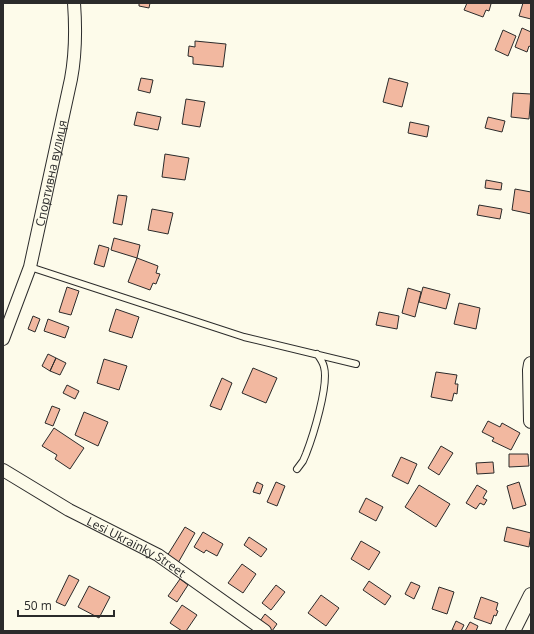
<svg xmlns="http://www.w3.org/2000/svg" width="534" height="634" font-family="'Open Sans',sans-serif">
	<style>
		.building { fill: #f2b8a0; stroke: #2b2b2b }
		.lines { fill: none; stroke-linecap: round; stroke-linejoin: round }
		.service-casing { stroke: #2b2b2b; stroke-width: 8 }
		.minor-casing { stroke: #2b2b2b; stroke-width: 14 }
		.tertiary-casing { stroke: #2b2b2b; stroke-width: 16 }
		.service { stroke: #fdfbea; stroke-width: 6 }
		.minor { stroke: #fdfbea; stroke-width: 12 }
		.tertiary { stroke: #fdfbea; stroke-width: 14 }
		.labels { text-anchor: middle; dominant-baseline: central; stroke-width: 3; stroke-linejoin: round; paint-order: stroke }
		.street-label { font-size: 12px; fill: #2b2b2b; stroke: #fdfbea }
	</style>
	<rect width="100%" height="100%" fill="#fdfbea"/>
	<!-- building -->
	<path class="building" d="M139,3H150L149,8L139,6Z
		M467,3H489L491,4L489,11L486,10L483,17L464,10Z
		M523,3H531V19L519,16Z
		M522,28L531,32V47L529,46L527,52L515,47Z
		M503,30L516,36L508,56L495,50Z
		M195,41L226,44L223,67L193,64V57L188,56L189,46L195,47Z
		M141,78L153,80L150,93L138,90Z
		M389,78L408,83L402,107L383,102Z
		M513,93L531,94L529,119L511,117Z
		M186,99L205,102L200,127L182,124Z
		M137,112L161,117L158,130L134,125Z
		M488,117L505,121L502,132L485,128Z
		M410,122L429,126L427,137L408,133Z
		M165,154L189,158L185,180L162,177Z
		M486,180L502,183L501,190L485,188Z
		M515,189L531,192V214L512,210Z
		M118,195L127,196L122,225L113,223Z
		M479,205L502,209L500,219L477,215Z
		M152,209L173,213L168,234L148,230Z
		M114,238L140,245L137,258L111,250Z
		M99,245L109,248L104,267L94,264Z
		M137,258L158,266L156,273L160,274L156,284L153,283L150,290L128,282Z
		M67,287L79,291L71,315L59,312Z
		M423,287L450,294L446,309L419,302Z
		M408,288L421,292L415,317L402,313Z
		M459,303L480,308L476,329L454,324Z
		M116,309L139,317L132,338L109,331Z
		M379,312L399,316L397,329L376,325Z
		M33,316L40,319L35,332L28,329Z
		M48,319L69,327L65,338L44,331Z
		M48,354L56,358L50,371L42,366Z
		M56,358L66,363L60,375L50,371Z
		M104,359L127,366L119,390L97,383Z
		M253,368L277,378L266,403L242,393Z
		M436,372L457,375L455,384H458L457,394L454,393L452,401L431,397Z
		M222,378L232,383L221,410L210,406Z
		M67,385L79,391L75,399L63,393Z
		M52,406L60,409L53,426L45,423Z
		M84,412L108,422L98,446L75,435Z
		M488,421L500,427L502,423L520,433L511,450L492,441L494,438L482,432Z
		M54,428L84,448L70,469L55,459L57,455L42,446Z
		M441,446L453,453L439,475L428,468Z
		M509,454H528L529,466L509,467Z
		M401,457L417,464L408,484L392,476Z
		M493,462L494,473L477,474L476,463Z
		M257,482L263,485L260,494L253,492Z
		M276,482L285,486L277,506L267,502Z
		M519,482L526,505L513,509L507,486Z
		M419,485L450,504L436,527L405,507Z
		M477,485L487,491L483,498L487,500L484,505L480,503L476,509L466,503Z
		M366,498L383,507L376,521L359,512Z
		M185,527L195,533L178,563L167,556Z
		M507,527L531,533L529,547L504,541Z
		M203,532L223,544L217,556L206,550L204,553L194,547Z
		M249,537L267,549L261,557L244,545Z
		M361,541L380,552L369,570L351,559Z
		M242,564L256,574L243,593L228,583Z
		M69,575L79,580L65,606L56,602Z
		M180,579L188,585L177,602L168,596Z
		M369,581L391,596L385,605L363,590Z
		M411,582L420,586L414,599L405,594Z
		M276,585L285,592L271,610L262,603Z
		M89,586L110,597L99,618L78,607Z
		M439,587L454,592L447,614L432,609Z
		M321,595L339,608L326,626L308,613Z
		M481,597L498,603L496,610L498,611L496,616L494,615L491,624L474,618Z
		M182,605L197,615L186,631H182L170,623Z
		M265,614L277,624L272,631L260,621Z
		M456,621L464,625L461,631L452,630Z
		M470,622L478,626L476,631H465Z"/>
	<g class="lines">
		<defs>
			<path id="service" d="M30,267L244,337L356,364
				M297,469L303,461L306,454C313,436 329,385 324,367C323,362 320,358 317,354"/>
			<g id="minor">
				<path id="s1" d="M3,339L30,267L71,79C76,52 76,30 74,3"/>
				<path id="s2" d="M3,470L69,510L158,555L265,631"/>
			</g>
			<path id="tertiary" d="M531,364L530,370L531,421
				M513,631L531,595"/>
		</defs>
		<!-- service casing -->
		<use href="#service" class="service-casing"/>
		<!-- minor casing -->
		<use href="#minor" class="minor-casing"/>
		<!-- tertiary casing -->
		<use href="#tertiary" class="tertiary-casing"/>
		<!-- service -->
		<use href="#service" class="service"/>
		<!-- minor -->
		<use href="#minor" class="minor"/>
		<!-- tertiary -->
		<use href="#tertiary" class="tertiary"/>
	</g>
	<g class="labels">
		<!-- street labels -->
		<g class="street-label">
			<text stroke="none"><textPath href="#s1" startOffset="173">Спортивна вулиця</textPath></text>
			<text stroke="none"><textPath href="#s2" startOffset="154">Lesi Ukrainky Street</textPath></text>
		</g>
	</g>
	<!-- border -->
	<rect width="534" height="634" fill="none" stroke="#2b2b2b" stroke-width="8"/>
	<!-- scale -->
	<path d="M18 610v6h96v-6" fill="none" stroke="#2b2b2b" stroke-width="2"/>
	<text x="24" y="610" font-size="12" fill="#2b2b2b" stroke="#fdfbea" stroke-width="3" paint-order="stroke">50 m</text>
</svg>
